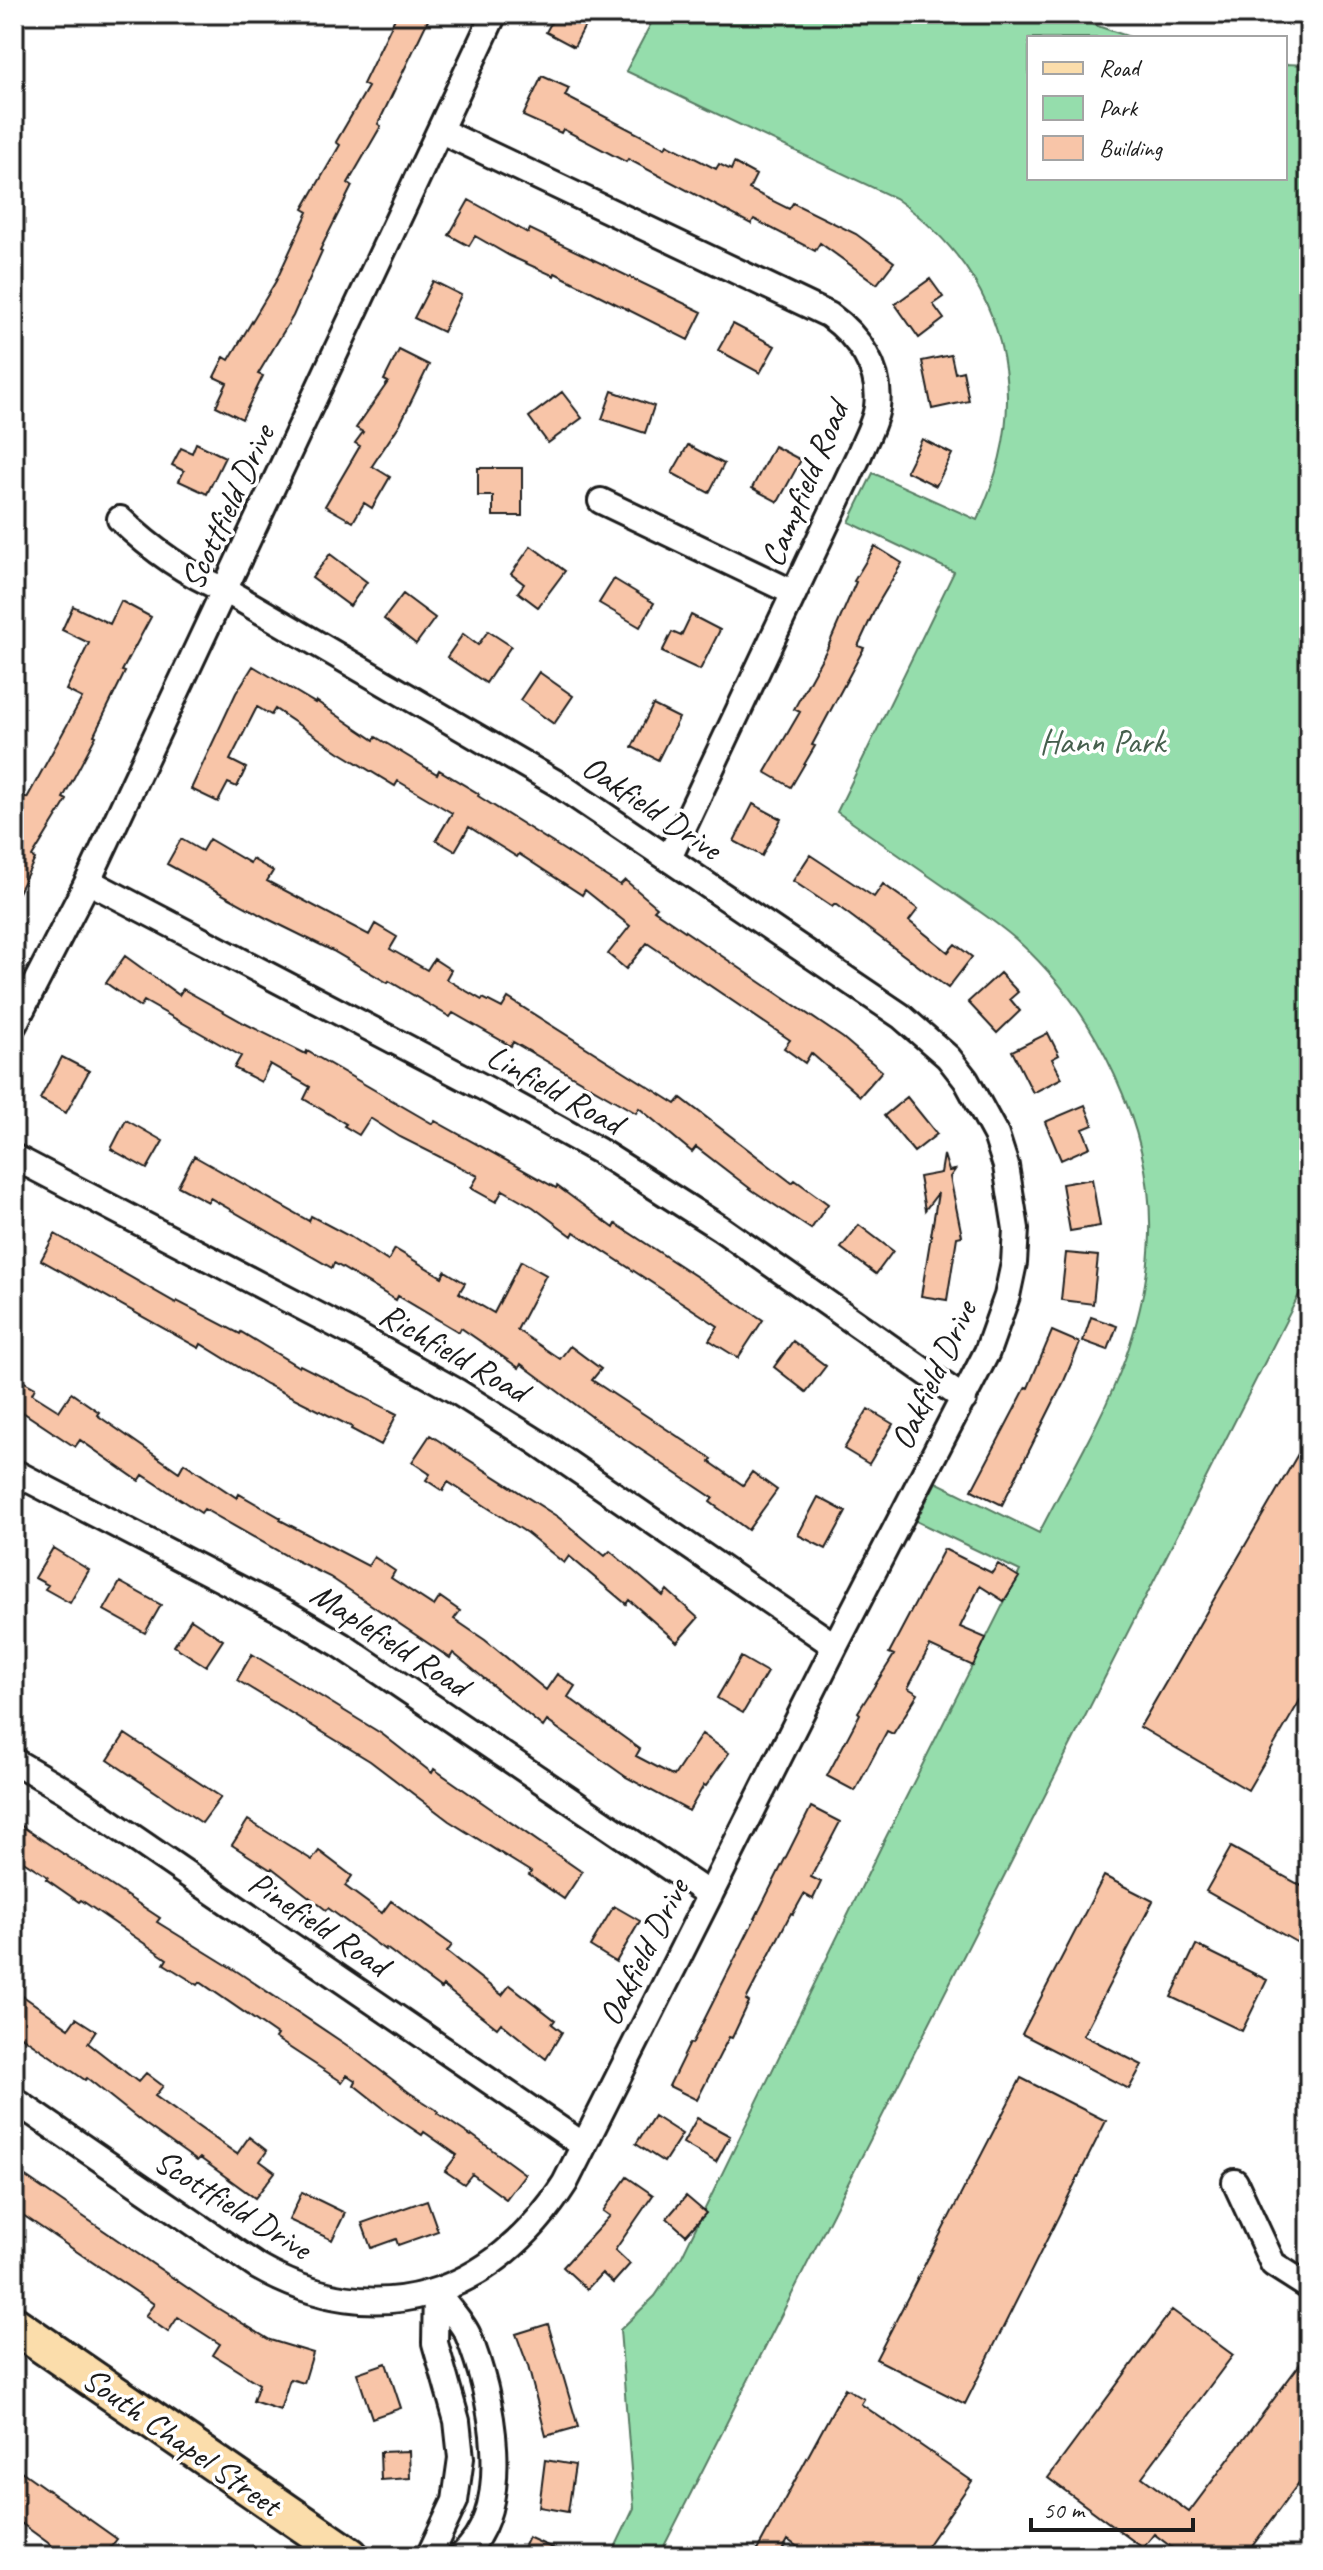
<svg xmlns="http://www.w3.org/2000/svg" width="1323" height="2570" font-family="Caveat,sans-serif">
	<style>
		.green { fill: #95ddac; stroke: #587c64; stroke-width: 2 }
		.building { fill: #f8c5a8; stroke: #1c1c1c; stroke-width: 2 }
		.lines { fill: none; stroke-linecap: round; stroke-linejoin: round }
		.street-casing { stroke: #1c1c1c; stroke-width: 30 }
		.primary-casing { stroke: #1c1c1c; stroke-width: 42 }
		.street { stroke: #fff; stroke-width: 24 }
		.primary { stroke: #fbddab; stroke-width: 36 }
		.labels { text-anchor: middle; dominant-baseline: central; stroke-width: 7; stroke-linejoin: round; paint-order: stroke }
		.street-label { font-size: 34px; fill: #1c1c1c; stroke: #fff }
		.park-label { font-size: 34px; fill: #46604e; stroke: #fff }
	</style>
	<rect width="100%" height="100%" fill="#fff"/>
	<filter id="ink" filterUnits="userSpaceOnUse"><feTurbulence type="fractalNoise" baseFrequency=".0125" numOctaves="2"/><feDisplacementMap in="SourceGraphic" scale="16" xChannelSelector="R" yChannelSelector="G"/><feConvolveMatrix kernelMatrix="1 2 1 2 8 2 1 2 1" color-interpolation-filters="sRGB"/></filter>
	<g filter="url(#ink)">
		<!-- green -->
		<path class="green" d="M656,14H1062L1133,38H1029V178H1285V64L1309,65V1275L659,2556H611L634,2508L620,2330L655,2296L682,2256L881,1847L1020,1571L916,1521L936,1482L1039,1533C1068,1476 1103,1419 1125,1359C1139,1319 1149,1277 1150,1234C1153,1130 1097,1013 1020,943C1000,924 975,909 952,892C914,866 876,839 837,812L954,572L849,522L873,473L977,520C1036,398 1007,277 895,198L626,71Z"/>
		<!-- building -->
		<path class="building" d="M397,14H431L378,124L381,126L348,183L352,186L320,250L322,251L293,316L258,374L263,376L242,419L216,406L227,383L214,377L224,357L229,360L276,281L308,212L303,209L340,145L336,142L368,87L363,84Z
			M556,14H591L574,47L546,32Z
			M542,76L569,88L565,96L665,148L667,144L716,169L719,164L731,170L734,163L756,175L749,189L789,209L793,203L856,234L894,262L877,284L820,243L815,251L754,219L751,224L628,159L626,162L563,129L561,133L523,116Z
			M469,200L528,233L530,229L702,312L688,340L555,273L554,276L510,256L475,236L469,246L449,235Z
			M930,279L943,297L933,304L944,319L919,338L895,304Z
			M433,281L461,295L443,332L414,318Z
			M733,324L775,346L760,373L718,350Z
			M399,350L429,365L400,424L372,466L390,477L372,508L364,503L353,522L325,506L360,446L355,443L363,432L356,428L388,382L384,380Z
			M951,355L955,373L963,371L969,401L932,409L922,361Z
			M612,391L654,406L645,433L602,419Z
			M562,392L582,418L548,443L529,417Z
			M922,439L952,454L936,486L906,471Z
			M196,443L225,457L207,494L179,481L184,471L172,465L181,448L192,453Z
			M688,445L724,464L709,493L672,473Z
			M774,446L801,460L778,502L752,488Z
			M478,468H522V516H493V496H478Z
			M531,546L565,571L538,607L518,592L524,584L511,574Z
			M875,546L902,563L877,605L858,646L864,648L812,745L815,746L791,787L765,772L800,712L794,709L827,649L856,582L854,581Z
			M330,554L367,582L350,606L312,578Z
			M614,579L654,603L640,627L599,603Z
			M403,594L435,618L416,644L384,619Z
			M121,601L151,617L122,671L125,672L94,735L96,736L63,798L67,800L32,857L35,859L14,900V805L21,794L27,798L82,698L66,690L89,643L62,630L73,606L110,624Z
			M691,615L720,630L700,670L662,652L672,632L681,636Z
			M488,631L511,646L486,683L447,657L463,634L478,645Z
			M253,666L315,703L316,701L374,740L376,737L437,774L439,770L479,794L478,796L620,885L625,880L657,907L654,910L843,1038L882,1071L860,1096L811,1053L805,1063L784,1048L790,1040L647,943L626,969L608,954L630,926L585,890L582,895L519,854L517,857L469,827L455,851L436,840L452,813L398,781L395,786L339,752L275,709L271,715L257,707L230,760L246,768L237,787L228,783L218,802L191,789L236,693Z
			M539,672L573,696L554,724L520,700Z
			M653,705L679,718L658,760L632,747Z
			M753,804L781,819L762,856L734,841Z
			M181,839L202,851L209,839L250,863L252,859L273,871L267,881L369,935L375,924L397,937L390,949L427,970L434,959L451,970L446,979L482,1000L483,998L502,1008L508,998L676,1104L681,1098L792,1183L795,1180L828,1204L811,1229L752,1190L696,1147L692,1152L639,1108L636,1113L513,1042L511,1046L453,1013L450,1017L389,981L388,983L333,951L266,918L167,864Z
			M810,855L874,897L883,884L918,909L909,921L948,952L955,944L972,957L948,988L835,904L832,907L793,881Z
			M125,956L179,995L183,989L244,1023L306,1054L307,1051L433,1124L435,1121L556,1188L557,1186L614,1228L616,1224L763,1320L738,1358L709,1340L718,1326L574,1232L572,1236L533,1207L503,1190L496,1202L471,1188L478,1176L400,1137L370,1118L359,1135L344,1126L346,1124L304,1099L310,1087L270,1064L261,1082L234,1068L241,1056L144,1001L140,1007L106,983Z
			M1000,973L1018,992L1010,999L1020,1011L997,1033L968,1002Z
			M1048,1033L1059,1055L1052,1059L1062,1078L1033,1093L1012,1051Z
			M62,1057L89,1071L66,1113L40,1099Z
			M907,1097L937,1134L914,1152L884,1116Z
			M1085,1105L1093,1125L1083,1129L1090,1147L1061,1160L1045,1122Z
			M126,1120L163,1141L147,1169L111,1149Z
			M944,1155L949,1171L955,1170L950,1177L962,1236L957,1237L947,1300L921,1296L938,1193L925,1210L919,1177L941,1173Z
			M194,1156L309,1221L311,1216L349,1236L388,1261L395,1249L442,1277L445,1271L465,1283L459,1293L494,1313L521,1261L546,1275L517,1330L560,1359L570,1346L601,1369L592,1380L712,1459L710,1462L743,1485L752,1472L777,1490L748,1530L710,1502L713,1498L595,1419L521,1364L519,1368L461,1328L459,1332L398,1296L396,1300L334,1263L332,1268L210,1198L208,1202L178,1186Z
			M1092,1179L1100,1226L1070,1231L1062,1184Z
			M859,1225L893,1251L876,1274L841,1248Z
			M55,1234L176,1303L177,1301L240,1334L241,1332L299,1367L300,1365L397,1414L381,1445L351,1429L352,1427L266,1384L201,1344L199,1348L41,1260Z
			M1066,1253L1098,1256L1093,1304L1061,1300Z
			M1091,1317L1117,1326L1108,1350L1083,1341Z
			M1052,1331L1080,1343L1064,1381L1002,1505L972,1490L1026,1387L1028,1388Z
			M793,1341L826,1366L806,1392L774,1367Z
			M14,1376L35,1388L32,1394L59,1411L71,1393L99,1412L97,1415L179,1472L184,1463L237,1498L239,1494L281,1518L280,1520L368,1566L374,1557L395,1571L391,1578L434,1606L440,1597L460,1611L454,1619L485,1640L546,1690L557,1674L575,1686L568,1697L640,1749L636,1756L674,1776L702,1734L729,1753L706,1786L704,1785L689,1811L626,1777L547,1721L543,1727L453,1653L450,1658L330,1577L287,1556L204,1509L201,1513L143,1475L139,1481L80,1440L75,1447L21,1411L14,1424Z
			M868,1409L893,1424L869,1464L844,1449Z
			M430,1435L558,1517L605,1556L610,1551L663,1596L667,1590L698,1618L677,1642L629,1600L626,1604L569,1556L564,1563L527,1533L448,1482L443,1491L426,1480L430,1474L412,1462Z
			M1309,1435V1685L1248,1790L1140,1727Z
			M818,1497L846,1512L826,1549L798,1535Z
			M53,1548L89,1570L70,1603L45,1589L48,1585L35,1578Z
			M944,1549L992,1573L998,1564L1019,1577L1004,1601L980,1586L960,1627L986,1638L973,1666L930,1646L908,1688L918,1694L893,1734L887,1731L855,1791L827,1776L860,1714L858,1712L894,1655L889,1653Z
			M120,1582L161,1605L145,1633L104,1610Z
			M191,1619L223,1640L206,1666L174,1646Z
			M252,1654L382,1734L432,1773L434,1769L582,1872L564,1899L529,1875L531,1872L449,1821L370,1761L237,1680Z
			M741,1657L767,1672L743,1713L717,1698Z
			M125,1734L221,1797L202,1823L108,1760Z
			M811,1807L840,1822L811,1877L821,1882L813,1899L804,1894L793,1914L791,1913L746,2000L749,2002L732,2038L729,2037L697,2100L669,2086L690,2043L692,2044Z
			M248,1820L312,1860L319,1851L352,1876L345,1886L382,1913L391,1901L452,1945L447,1952L502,1995L510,1985L555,2020L552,2024L562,2032L546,2059L501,2023L497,2028L443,1986L441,1989L386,1948L385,1950L328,1908L326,1910L272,1868L271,1870L232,1845Z
			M14,1821L160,1918L157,1922L238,1972L351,2048L410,2093L438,2111L437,2113L471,2136L472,2135L525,2174L506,2199L472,2174L464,2184L445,2171L457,2155L424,2132L422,2135L392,2115L354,2085L356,2081L347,2075L342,2082L275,2038L277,2035L200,1982L198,1985L164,1964L167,1959L81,1900L79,1902L46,1879L48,1877L14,1855Z
			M1231,1847L1309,1890V1923L1298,1943L1206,1891Z
			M1104,1876L1153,1901L1083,2035L1142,2065L1129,2089L1022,2034Z
			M614,1906L640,1921L616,1962L590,1946Z
			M1196,1945L1267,1980L1242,2031L1171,1997Z
			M23,1996L69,2028L76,2018L96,2031L88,2043L138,2082L146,2073L163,2086L155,2096L237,2154L249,2137L267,2151L260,2161L275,2172L255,2198L200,2158L197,2161L141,2121L87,2078L85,2080L14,2031V2010Z
			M1021,2078L1106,2121L965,2404L876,2359Z
			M654,2116L682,2134L664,2162L636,2144Z
			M697,2118L730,2136L716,2162L683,2143Z
			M14,2169L214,2306L270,2340L313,2353L304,2383L290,2379L280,2410L253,2401L259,2384L213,2355L220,2344L178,2317L168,2332L145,2316L154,2304L14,2209Z
			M627,2177L653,2195L615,2250L630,2264L613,2283L602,2273L587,2289L563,2267L610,2216L603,2211Z
			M302,2192L345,2213L332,2240L289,2220Z
			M686,2196L706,2213L686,2235L667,2218Z
			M427,2200L438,2231L398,2245L396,2239L371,2248L362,2223Z
			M1172,2310L1233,2355L1142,2477L1189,2512L1309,2352V2469L1245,2556H1183L1154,2534L1143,2548L1048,2478Z
			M548,2324L578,2427L546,2436L528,2366L516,2334Z
			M386,2363L401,2408L372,2418L357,2373Z
			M845,2388L864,2399L861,2404L972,2481L920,2556H810L788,2540L779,2556H754Z
			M409,2451L410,2478L381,2480L380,2452Z
			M545,2460L575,2465L568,2512L539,2507Z
			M14,2466L117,2539L104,2556H66L14,2518Z
			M528,2537L570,2556H519Z"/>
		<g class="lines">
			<defs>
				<path id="street" d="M441,131L829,315C858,336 882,369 877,407C875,423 865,440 859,455L669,858
					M601,501L794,593
					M88,881L494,1093L599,1151L720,1228L964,1399
					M14,1025L88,881L494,14
					M14,1157L352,1333L456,1391L537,1442L835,1646
					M14,1472L285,1612L341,1645L710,1895
					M14,1761L64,1790L583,2145
					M14,2100L258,2267C377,2335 493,2296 565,2183L835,1646L987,1352L1007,1296L1014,1263L1016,1229L1006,1166L996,1135L966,1080L948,1057L901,1016L558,784L225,590C184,573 152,550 120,519
					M1235,2182L1273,2264L1309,2287
					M436,2291C446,2305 461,2320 468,2335C492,2393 516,2509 461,2556
					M429,2556L455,2501L461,2458L457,2421L435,2343L436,2291"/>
				<path id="primary" d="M14,2325L350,2556"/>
			</defs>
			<!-- street casing -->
			<use href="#street" class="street-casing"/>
			<!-- primary casing -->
			<use href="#primary" class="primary-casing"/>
			<!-- street -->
			<use href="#street" class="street"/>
			<!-- primary -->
			<use href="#primary" class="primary"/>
		</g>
	</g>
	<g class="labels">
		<!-- street labels -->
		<g class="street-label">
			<text transform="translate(804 484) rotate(-67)">Campfield Road</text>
			<text transform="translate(227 507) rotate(-65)">Scottfield Drive</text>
			<text transform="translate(652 807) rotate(34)">Oakfield Drive</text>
			<text transform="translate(555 1089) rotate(29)">Linfield Road</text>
			<text transform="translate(454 1352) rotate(30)">Richfield Road</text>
			<text transform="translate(933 1375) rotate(-65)">Oakfield Drive</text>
			<text transform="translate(390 1639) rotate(33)">Maplefield Road</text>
			<text transform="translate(319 1923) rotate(34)">Pinefield Road</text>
			<text transform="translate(643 1952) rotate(-63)">Oakfield Drive</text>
			<text transform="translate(233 2204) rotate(32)">Scottfield Drive</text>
			<text transform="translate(182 2441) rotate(35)">South Chapel Street</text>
		</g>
		<!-- park labels -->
		<g class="park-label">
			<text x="1102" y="741">Hann Park</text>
		</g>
	</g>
	<!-- margin -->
	<rect width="1323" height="2570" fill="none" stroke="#fff" stroke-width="48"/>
	<rect x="24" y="24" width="1275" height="2522" fill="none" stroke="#1c1c1c" stroke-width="3" filter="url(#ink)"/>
	<!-- legend -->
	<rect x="1027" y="36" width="260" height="144" fill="#ffffff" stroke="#a4a4a4" stroke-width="2"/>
	<rect x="1043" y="62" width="40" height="12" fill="#fbddab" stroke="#a4a4a4" stroke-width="2"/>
	<text x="1099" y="76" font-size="24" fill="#1c1c1c">Road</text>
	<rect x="1043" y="96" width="40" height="24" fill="#95ddac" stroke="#a4a4a4" stroke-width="2"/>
	<text x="1099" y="116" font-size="24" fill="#1c1c1c">Park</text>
	<rect x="1043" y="136" width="40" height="24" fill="#f8c5a8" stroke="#a4a4a4" stroke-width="2"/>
	<text x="1099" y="156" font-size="24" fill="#1c1c1c">Building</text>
	<!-- scale -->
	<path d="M1031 2518v12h162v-12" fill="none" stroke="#1c1c1c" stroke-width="4"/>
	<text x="1043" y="2518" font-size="24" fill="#1c1c1c" stroke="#ffffff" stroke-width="6" paint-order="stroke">50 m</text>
</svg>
